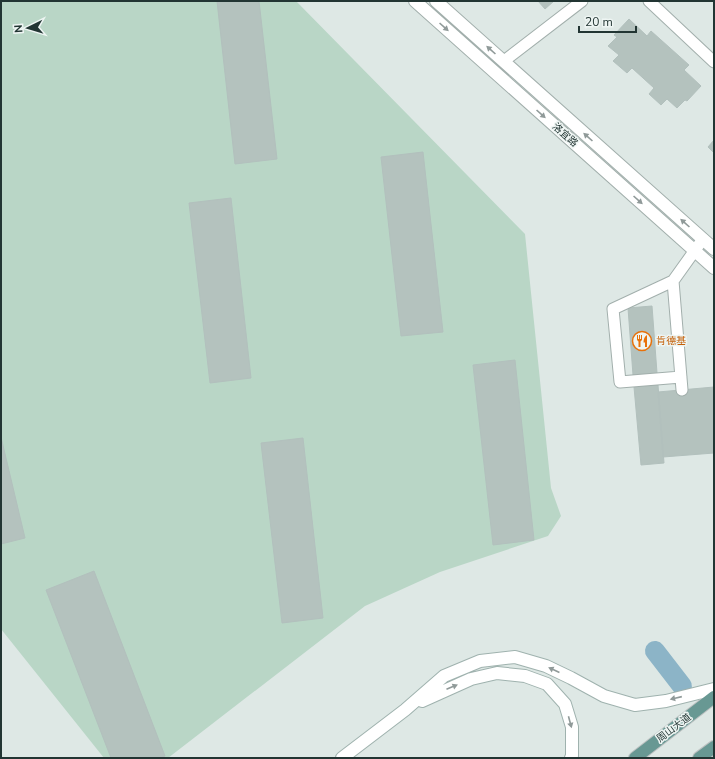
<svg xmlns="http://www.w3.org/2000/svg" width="715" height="759" font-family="'Nunito Sans','Noto Sans SC',sans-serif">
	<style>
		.green { fill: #b9d6c6 }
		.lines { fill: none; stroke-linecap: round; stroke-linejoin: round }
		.canal { stroke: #8cb4c7; stroke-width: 20 }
		.building { fill: #b4c2be; stroke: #b2c0bd }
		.service-casing { stroke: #a2afac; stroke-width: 13 }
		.tertiary-casing { stroke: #a2afac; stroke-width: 14 }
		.secondary-casing { stroke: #9fb2ae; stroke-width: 14 }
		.primary-casing { stroke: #bdc2c2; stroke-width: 14 }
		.service { stroke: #fff; stroke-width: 11 }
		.tertiary { stroke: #fff; stroke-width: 12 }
		.secondary { stroke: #fff; stroke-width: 12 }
		.primary { stroke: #689893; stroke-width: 12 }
		.oneway { fill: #909a99 }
		.labels { text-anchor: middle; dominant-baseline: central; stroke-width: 3; stroke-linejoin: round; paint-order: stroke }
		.street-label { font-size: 10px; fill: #223533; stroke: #eef5f3 }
		.food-label { font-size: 10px; fill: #c56008; stroke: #eef5f3; text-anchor: start }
	</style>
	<rect width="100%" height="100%" fill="#dee8e5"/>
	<!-- green -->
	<path class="green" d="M1,1H296L525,234L551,488L561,516L548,536L440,572L365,606L168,758H104L1,629Z"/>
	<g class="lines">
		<!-- canal -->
		<path class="canal" d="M655,651L682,686"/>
	</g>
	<!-- building -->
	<path class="building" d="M217,1H259L277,159L235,164Z
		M538,1H554L545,9Z
		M629,19L647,36L651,31L689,65L684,70L701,86L687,101L685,100L677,108L667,99L661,105L649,94L654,88L632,68L627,73L613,61L619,55L608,46L617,37L614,35Z
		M714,140V153L708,147Z
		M423,152L443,332L401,336L381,157Z
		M231,198L251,378L210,383L189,203Z
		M652,306L657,373L633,375L628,308Z
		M515,360L534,540L493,545L473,365Z
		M658,385L664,463L641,465L634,387Z
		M714,387V453L663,457L658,392Z
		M1,437L25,538L1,544Z
		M303,438L323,618L282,623L261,443Z
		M94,571L165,756L161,758H111L46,590Z"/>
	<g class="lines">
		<defs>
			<path id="service" d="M649,1L714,62
				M504,61L582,1
				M673,281L613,309L620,382L681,377
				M682,390L673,281L703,239"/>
			<path id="tertiary" d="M415,1L714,268
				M436,1L714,249"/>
			<path id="secondary" d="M422,701L471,679L497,673L525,676L547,684L565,704L572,727V756L571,758
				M342,758L405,710L444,676L480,661L515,657L546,666L571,678L604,696L635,705L666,701L714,689"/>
			<path id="primary" d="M635,758L714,697
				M699,758L714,747"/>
		</defs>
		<!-- service casing -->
		<use href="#service" class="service-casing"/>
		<!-- tertiary casing -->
		<use href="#tertiary" class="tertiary-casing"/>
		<!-- secondary casing -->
		<use href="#secondary" class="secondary-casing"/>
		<!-- primary casing -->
		<use href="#primary" class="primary-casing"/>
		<!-- service -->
		<use href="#service" class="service"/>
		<!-- tertiary -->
		<use href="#tertiary" class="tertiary"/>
		<!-- secondary -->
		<use href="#secondary" class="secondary"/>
		<!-- primary -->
		<use href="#primary" class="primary"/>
	</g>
	<!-- one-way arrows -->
	<defs><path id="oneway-solid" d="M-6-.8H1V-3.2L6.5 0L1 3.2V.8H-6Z"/></defs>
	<g class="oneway">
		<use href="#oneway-solid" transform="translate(444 27) rotate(42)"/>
		<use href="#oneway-solid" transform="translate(491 50) rotate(-138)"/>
		<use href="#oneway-solid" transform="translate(541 114) rotate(42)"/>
		<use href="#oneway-solid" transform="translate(588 137) rotate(-138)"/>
		<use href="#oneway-solid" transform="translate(638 200) rotate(42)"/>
		<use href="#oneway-solid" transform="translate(685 223) rotate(-138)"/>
		<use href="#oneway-solid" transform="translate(554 670) rotate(-155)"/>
		<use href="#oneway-solid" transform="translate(452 687) rotate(-23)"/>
		<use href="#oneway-solid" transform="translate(676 698) rotate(167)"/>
		<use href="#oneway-solid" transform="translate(570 722) rotate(75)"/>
	</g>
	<!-- icons -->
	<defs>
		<symbol id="restaurant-ring" viewBox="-11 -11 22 22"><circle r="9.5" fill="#eef5f3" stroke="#e8710a" stroke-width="1.5"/><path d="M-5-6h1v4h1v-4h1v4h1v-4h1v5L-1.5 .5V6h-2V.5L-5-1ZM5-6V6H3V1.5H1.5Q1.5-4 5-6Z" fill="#e8710a"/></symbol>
	</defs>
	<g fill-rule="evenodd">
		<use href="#restaurant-ring" x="631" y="330" width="22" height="22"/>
	</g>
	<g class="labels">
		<!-- street labels -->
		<g class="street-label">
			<text transform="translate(565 135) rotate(42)">洛宜路</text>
			<text transform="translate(674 728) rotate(-37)">周山大道</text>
		</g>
		<!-- food labels -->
		<g class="food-label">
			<text x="656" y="341">肯德基</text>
		</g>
	</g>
	<!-- border -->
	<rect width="715" height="759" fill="none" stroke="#223533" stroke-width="4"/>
	<!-- north arrow -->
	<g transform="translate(28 28) rotate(265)" stroke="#eef5f3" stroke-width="3" paint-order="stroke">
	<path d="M0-3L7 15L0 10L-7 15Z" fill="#223533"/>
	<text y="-6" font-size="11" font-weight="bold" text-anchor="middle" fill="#223533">N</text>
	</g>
	<!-- scale -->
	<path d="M579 26v6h57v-6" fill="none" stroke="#223533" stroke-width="2"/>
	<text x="585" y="26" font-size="12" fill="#223533" stroke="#eef5f3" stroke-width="3" paint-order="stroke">20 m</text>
</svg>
